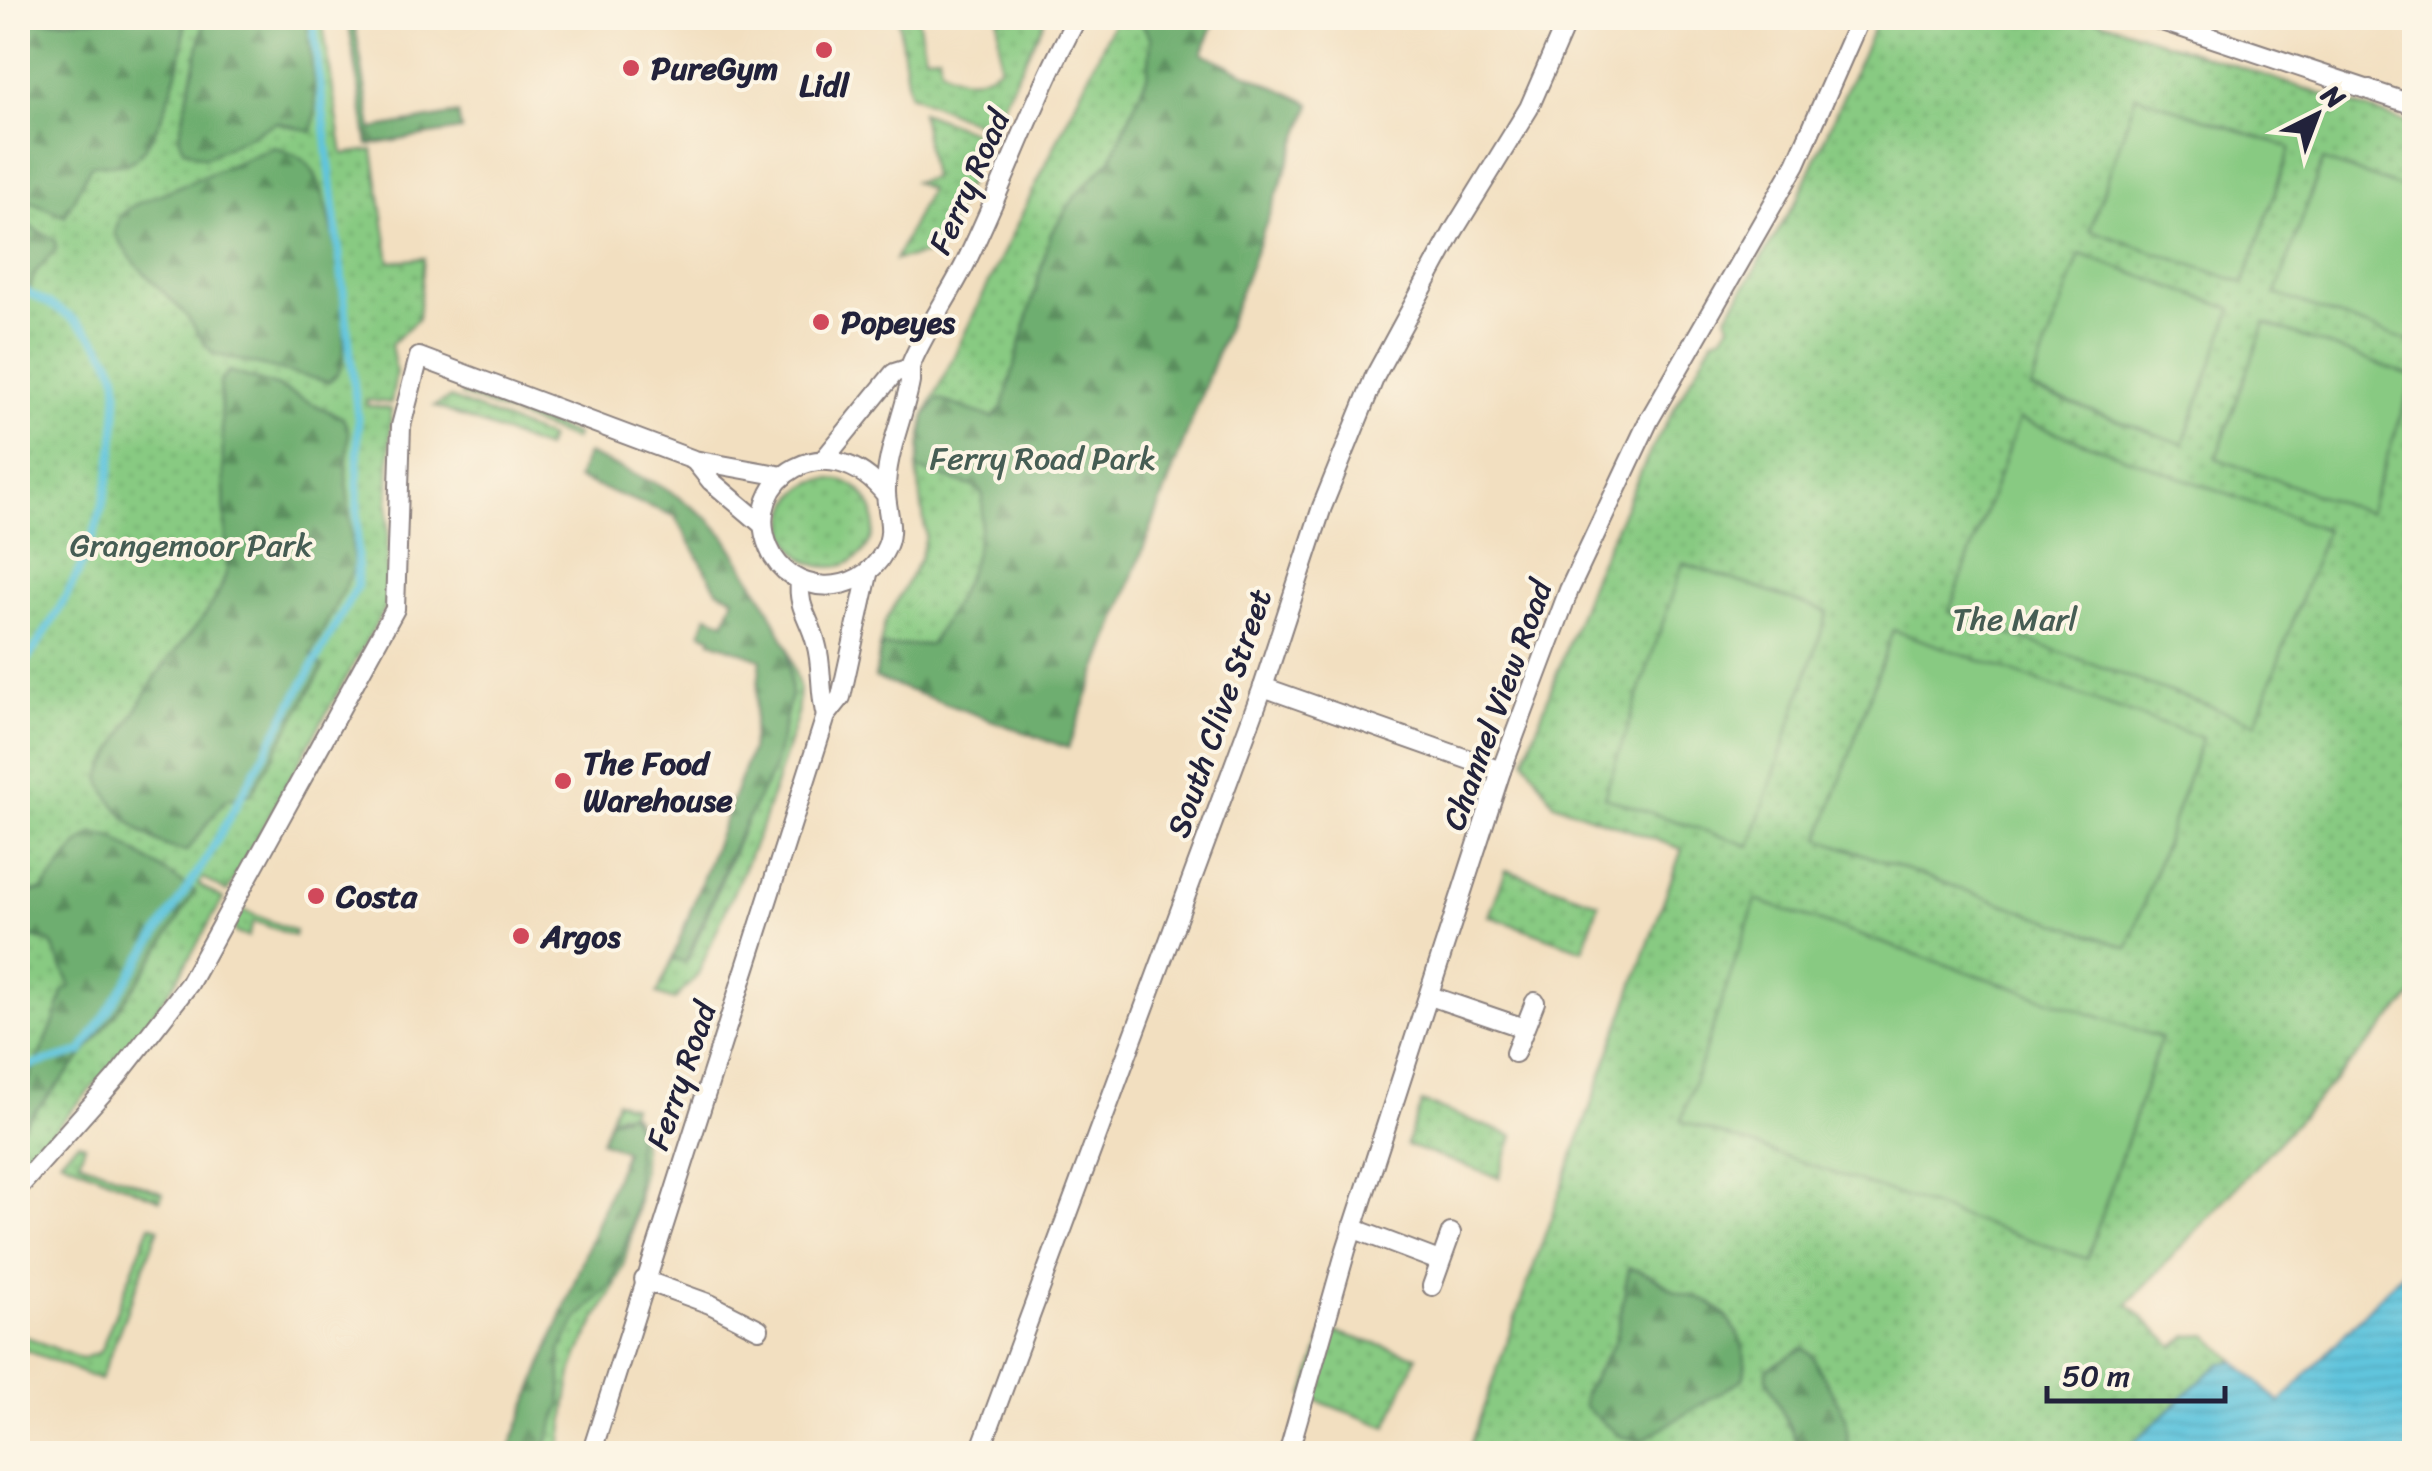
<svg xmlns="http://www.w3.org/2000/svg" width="2432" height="1471" viewBox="0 0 2432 1471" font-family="Sriracha,sans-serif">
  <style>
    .green { fill: url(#green-dots); stroke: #55765e; stroke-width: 2.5 }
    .forest { fill: url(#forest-firs); stroke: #486856; stroke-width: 2.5 }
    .pitch { fill: #88ca82; stroke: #55765e; stroke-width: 2.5 }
    .water { fill: url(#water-rules); stroke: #41748c; stroke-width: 2.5 }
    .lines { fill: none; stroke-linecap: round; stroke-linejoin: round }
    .stream { stroke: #60c5dd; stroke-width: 8 }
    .minor-casing { stroke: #8a807e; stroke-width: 22 }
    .minor { stroke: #fff; stroke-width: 18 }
    .poi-dot { fill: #d1495b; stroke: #fcf5e5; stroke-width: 4 }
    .labels { text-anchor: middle; stroke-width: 8; stroke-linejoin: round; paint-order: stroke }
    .poi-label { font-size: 32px; font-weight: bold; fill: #22223b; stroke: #fcf5e5; text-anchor: start }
    .street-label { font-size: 32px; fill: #22223b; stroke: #fcf5e5 }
    .park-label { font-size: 32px; fill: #465d54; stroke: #fcf5e5 }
  </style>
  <defs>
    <pattern id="green-dots" width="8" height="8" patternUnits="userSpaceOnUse" patternTransform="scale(2.5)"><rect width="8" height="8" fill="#88ca82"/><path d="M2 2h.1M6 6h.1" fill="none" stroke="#75ad71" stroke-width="1.8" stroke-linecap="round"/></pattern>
    <pattern id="forest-firs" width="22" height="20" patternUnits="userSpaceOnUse" patternTransform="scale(2.5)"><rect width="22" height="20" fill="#6eae70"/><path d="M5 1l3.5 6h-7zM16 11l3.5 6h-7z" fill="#5a8d5d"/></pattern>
    <pattern id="water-rules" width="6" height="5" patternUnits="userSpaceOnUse" patternTransform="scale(2.5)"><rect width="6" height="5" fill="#60c5dd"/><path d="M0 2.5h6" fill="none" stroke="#53a9bf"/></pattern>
  </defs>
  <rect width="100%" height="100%" fill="#fcf5e5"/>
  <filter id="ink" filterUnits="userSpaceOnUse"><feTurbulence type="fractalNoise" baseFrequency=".01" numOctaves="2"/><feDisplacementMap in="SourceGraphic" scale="20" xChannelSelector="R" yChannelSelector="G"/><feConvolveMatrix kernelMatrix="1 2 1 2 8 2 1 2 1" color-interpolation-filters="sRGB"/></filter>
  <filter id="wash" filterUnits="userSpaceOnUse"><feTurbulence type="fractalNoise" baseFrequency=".0048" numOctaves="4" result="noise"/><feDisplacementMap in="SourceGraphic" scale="40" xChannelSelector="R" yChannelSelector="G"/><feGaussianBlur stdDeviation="2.25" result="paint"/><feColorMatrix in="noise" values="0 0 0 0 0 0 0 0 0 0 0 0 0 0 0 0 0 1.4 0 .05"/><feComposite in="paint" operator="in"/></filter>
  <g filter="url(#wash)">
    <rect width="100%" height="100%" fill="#f2dfc0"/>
    <g class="green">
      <polygon points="18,18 322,18 343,154 373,150 390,262 424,258 418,319 391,344 396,374 391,403 366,400 367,405 391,409 386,606 227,892 203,878 199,885 223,899 176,981 134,1041 18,1170"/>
      <path d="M898 18H918L925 55 939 54 941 68C962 84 979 81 1000 67L998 18 1045 19 990 129 909 94Z"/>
      <polygon points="1116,18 1216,18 1202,53 1311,104 1068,748 875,678 884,624 920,559 926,536 917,469 925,416"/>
      <polygon points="1878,18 2093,18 2414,125 2414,995 2128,1304 2174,1347 2188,1336 2208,1335 2235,1361 2219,1364 2122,1453 1467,1454 1682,849 1554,803 1525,759 1594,574 1651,450 1714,338 1723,335 1730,324 1727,316 1798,198"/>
      <polygon points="921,112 988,137 938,252 895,260 929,190 914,182 932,178"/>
      <polygon points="462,390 576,435 574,440 461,395"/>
      <polygon points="450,398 549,438 545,449 434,406"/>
      <circle cx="830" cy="523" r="44"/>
      <polygon points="788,648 799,687 797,718 762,826 697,976 674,1000 657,994 672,960 686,962 690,956 748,816 791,696"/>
      <polygon points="1506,870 1599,903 1583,950 1489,916"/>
      <polygon points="242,910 295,931 294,936 254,921 248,937 236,933 233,924"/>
      <path d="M616 1101 632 1106 630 1112C657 1133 632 1243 620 1274 607 1307 584 1335 573 1370 566 1397 565 1426 560 1453L521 1454 565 1331 637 1194 636 1125 620 1113 609 1120Z"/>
      <polygon points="1422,1102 1513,1136 1499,1178 1406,1145"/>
      <polygon points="78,1142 85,1145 79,1161 163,1193 160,1200 60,1159"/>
      <polygon points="150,1225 159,1228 100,1380 18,1347 18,1333 81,1359 100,1352"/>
      <polygon points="1325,1329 1417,1356 1387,1427 1304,1396"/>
    </g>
    <g class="forest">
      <path d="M105 18H184C189 47 159 148 130 162 121 167 103 162 91 165L65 216 18 196V22Z"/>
      <polygon points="205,18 307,18 316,110 312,132 277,122 205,158 183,149 179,135"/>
      <polygon points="348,18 354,18 372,129 458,114 461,130 368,145"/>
      <path d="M1138 18H1216L1202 53 1311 104 1068 748 875 678 881 647 931 644C961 591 982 559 983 495L972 486 917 469 925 416 938 399 993 418 1003 406 1051 233 1076 195 1111 159 1148 74 1151 38Z"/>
      <path d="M274 147C288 152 305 157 313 171 334 205 351 326 342 364 340 373 335 376 328 382L214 354C200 342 196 327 185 314 160 287 132 267 115 233L120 216 134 205Z"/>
      <polygon points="18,220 55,240 56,249 34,274 29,294 18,288"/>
      <path d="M229 371 276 386 343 418 349 433 346 473 354 568 311 655 323 668 251 794 225 800 187 851C153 849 108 809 100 777 117 744 135 711 154 680 178 640 216 616 227 569L220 382Z"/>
      <polygon points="587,454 664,487 708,518 725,537 764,599 788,648 791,695 774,768 737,839 686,962 672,960 751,750 761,659 711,641 712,637 701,632 707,615 725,622 734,597 717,590 675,516 577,479"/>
      <path d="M93 833 114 838 195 891C145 980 87 1055 18 1130 17 1081 54 1040 63 991L71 986 51 943 35 937 18 939V894L43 890 77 846Z"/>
      <polygon points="629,1112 636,1125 637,1194 631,1228 612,1284 578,1318 560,1351 562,1404 543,1453 508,1453 625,1151 601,1141 609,1120"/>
      <path d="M1629 1268C1648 1272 1656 1279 1672 1289 1680 1295 1693 1295 1702 1299 1731 1311 1752 1349 1743 1379L1641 1441 1620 1436 1584 1407V1393L1616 1339Z"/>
      <polygon points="1803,1348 1811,1354 1846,1417 1849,1453 1801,1452 1767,1379 1767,1369"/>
    </g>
    <g class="pitch">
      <polygon points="2136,95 2290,148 2244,283 2090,230"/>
      <polygon points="2323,160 2414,192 2414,343 2276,294"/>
      <polygon points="2080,254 2232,309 2183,444 2031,389"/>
      <polygon points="2265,323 2414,377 2368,513 2216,458"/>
      <polygon points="2019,419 2326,530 2256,723 1949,612"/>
      <polygon points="1683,563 1828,612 1750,846 1604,797"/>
      <polygon points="1893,630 2202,738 2128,948 1820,839"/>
      <polygon points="1756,900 2161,1038 2087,1259 1681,1121"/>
    </g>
    <polygon class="water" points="2414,1260 2414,1453 2122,1453 2219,1364 2235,1361 2280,1403"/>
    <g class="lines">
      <g class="stream">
        <path d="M18 288C56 306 92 325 112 364 120 378 117 401 116 417 112 514 75 595 18 672"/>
        <polyline points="18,1069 81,1052 207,858 357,586 358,421 313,20 304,18"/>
      </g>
    </g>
  </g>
  <g filter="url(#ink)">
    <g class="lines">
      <g class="minor-casing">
        <g id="minor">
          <polyline points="2153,18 2414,105"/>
          <polyline points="825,458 894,373 910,368"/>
          <path d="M886 495C829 422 740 478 769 548 789 597 860 598 884 552 896 531 887 515 886 493 885 454 903 420 910 382 910 381 910 369 910 367 918 342 954 288 967 260 1006 180 1035 95 1077 18"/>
          <polyline points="763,525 711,481 694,460 783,476"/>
          <path d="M800 581C797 607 810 619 816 643 823 667 819 692 826 716"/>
          <polyline points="1263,687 1501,771"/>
          <polyline points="1430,996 1524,1028"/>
          <polyline points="1515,1053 1535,1002"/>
          <polyline points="18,1188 115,1079 189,984 395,609 401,426 419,357 694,460"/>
          <polyline points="1352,1228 1439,1261"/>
          <polyline points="644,1280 710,1304 759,1329"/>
          <polyline points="1432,1286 1451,1233"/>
          <polyline points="591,1454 826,716 841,697 868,574"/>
          <polyline points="979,1454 1263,687 1322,507 1375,376 1454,230 1529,108 1568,18"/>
          <polyline points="1288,1454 1346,1250 1501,771 1569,590 1649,420 1796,164 1860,18"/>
        </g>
      </g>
      <use href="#minor" class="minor"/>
    </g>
  </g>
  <g class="poi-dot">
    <circle cx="824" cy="50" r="10"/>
    <circle cx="631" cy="68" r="10"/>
    <circle cx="821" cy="322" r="10"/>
    <circle cx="563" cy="781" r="10"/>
    <circle cx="316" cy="896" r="10"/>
    <circle cx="521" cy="936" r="10"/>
  </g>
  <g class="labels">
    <g class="poi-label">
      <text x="651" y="79">PureGym</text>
      <text x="824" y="96" text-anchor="middle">Lidl</text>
      <text x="841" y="333">Popeyes</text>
      <text x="583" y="774">The Food<tspan x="583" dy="37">Warehouse</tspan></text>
      <text x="336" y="907">Costa</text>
      <text x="541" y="947">Argos</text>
    </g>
    <g class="street-label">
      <text transform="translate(969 182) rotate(-66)" y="11">Ferry Road</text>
      <text transform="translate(1497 705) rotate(-70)" y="11">Channel View Road</text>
      <text transform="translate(1219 713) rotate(-71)" y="11">South Clive Street</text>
      <text transform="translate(681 1076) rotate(-71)" y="11">Ferry Road</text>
    </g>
    <g class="park-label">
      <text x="1043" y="469">Ferry Road Park</text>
      <text x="191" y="556">Grangemoor Park</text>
      <text x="2015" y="630">The Marl</text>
    </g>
  </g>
  <rect width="2432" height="1471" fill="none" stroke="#fcf5e5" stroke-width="60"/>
  <g transform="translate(2317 115) rotate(42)" stroke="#fcf5e5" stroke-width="8" paint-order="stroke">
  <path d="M0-8L18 38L0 25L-18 38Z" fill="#22223b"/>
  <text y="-15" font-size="28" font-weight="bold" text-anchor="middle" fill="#22223b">N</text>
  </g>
  <path d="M2047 1386v15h178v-15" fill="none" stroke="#22223b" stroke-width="5"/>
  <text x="2062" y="1386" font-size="30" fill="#22223b" stroke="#fcf5e5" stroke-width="8" paint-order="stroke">50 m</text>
</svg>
